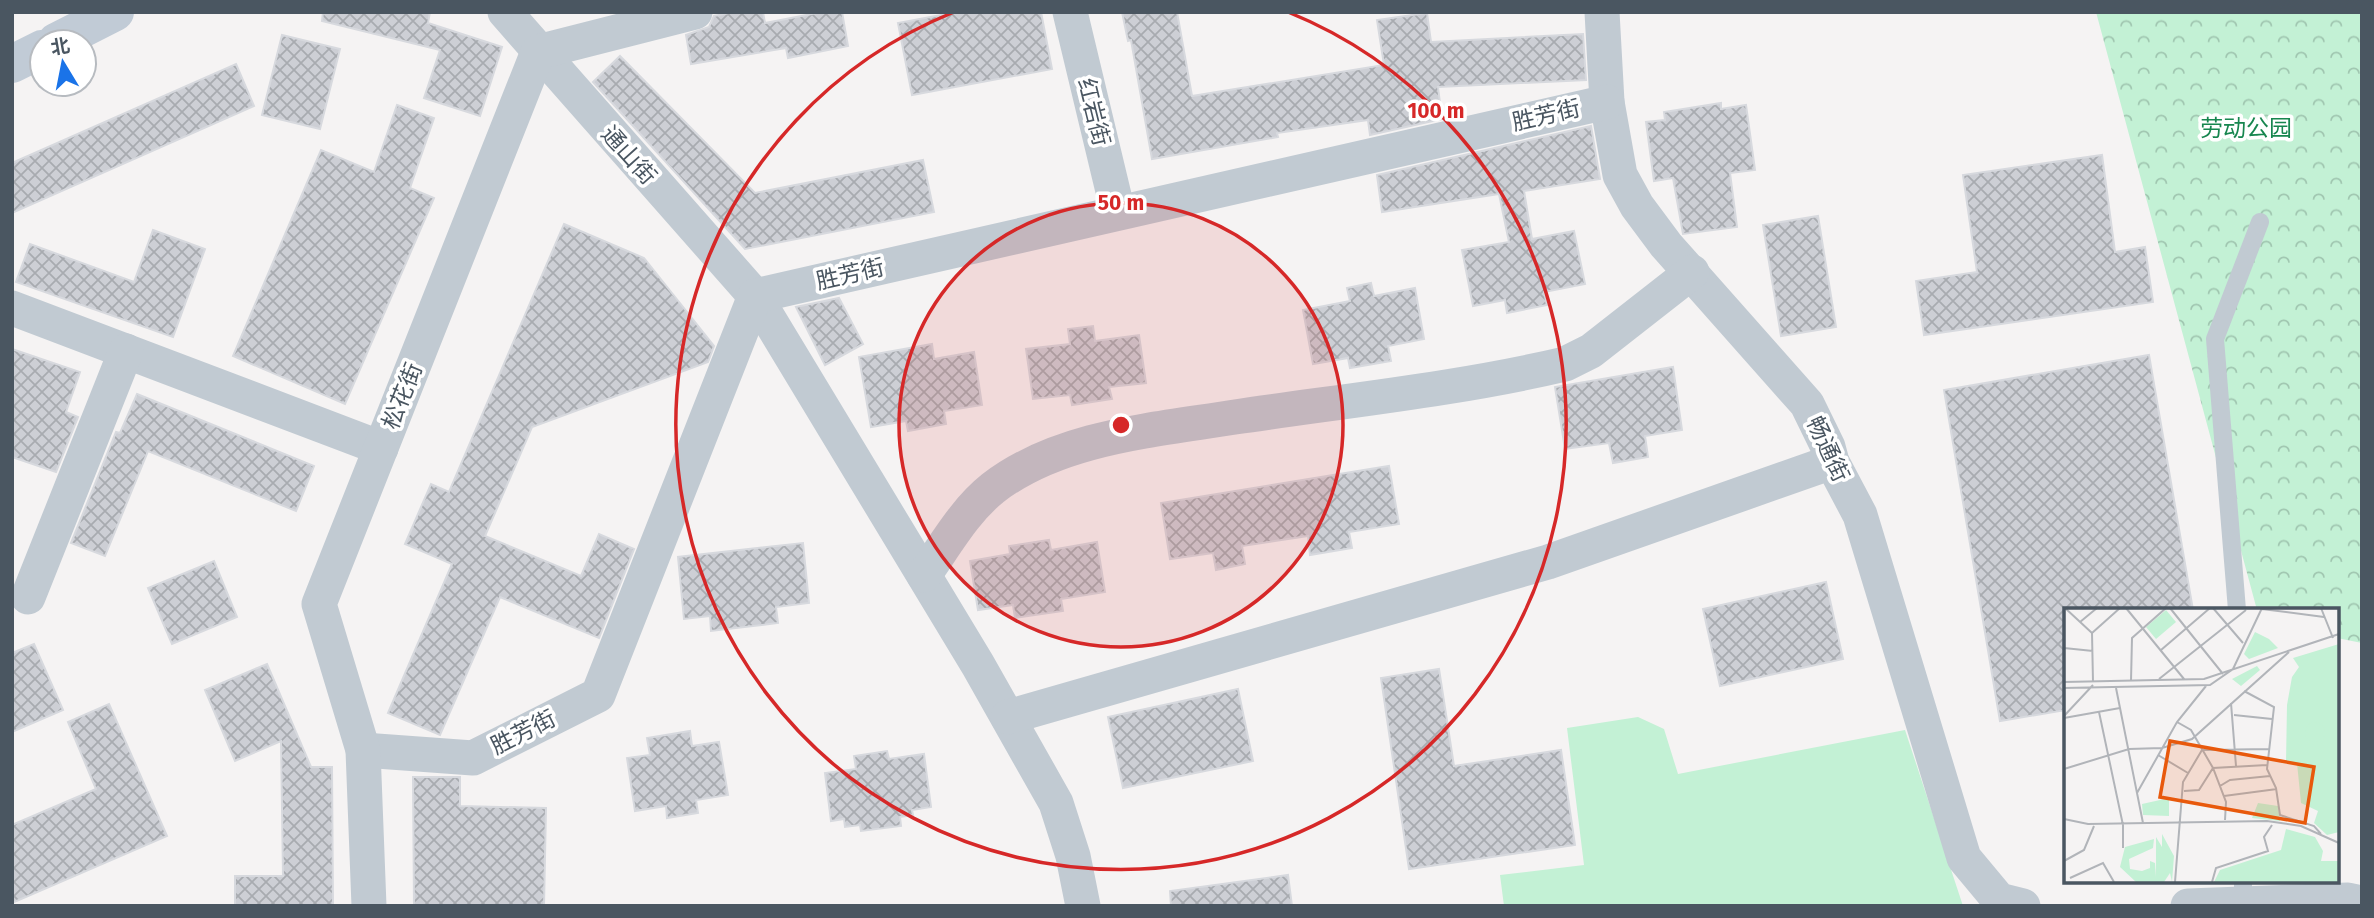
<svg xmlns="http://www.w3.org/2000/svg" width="2374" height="918" viewBox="0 0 2374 918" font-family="'Fira Sans','Noto Sans SC',sans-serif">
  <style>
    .park { fill: url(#park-crowns) }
    .pitch { fill: #c3f1d5 }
    .building { fill: url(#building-cross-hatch); stroke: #d7d9de; stroke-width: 2 }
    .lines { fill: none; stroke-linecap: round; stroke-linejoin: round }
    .lane { stroke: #c1cad2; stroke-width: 18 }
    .street { stroke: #c1cad2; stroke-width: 35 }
    .secondary { stroke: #c1cbd6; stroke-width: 38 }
    .ring { fill: none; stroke: #d62828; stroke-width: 3.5 }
    .labels { text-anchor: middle; stroke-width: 7; stroke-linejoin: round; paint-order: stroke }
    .street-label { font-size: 23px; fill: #4a5661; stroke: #fff }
    .park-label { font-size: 23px; fill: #17864f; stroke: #fff }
    .inset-road { fill: none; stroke: #b1b4b9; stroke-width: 2 }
    .view { fill: #e8590c; fill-opacity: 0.15; stroke: #e8590c; stroke-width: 3.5 }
    .inset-edge { fill: none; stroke: #4a5661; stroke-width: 3.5 }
    .centre { fill: #d62828; stroke: #fff; stroke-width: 3.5 }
    .ring-label { font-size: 21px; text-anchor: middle; font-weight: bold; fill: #d62828; stroke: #fff; stroke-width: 7; stroke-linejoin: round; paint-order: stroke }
  </style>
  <defs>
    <pattern id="park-crowns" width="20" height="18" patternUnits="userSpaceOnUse" patternTransform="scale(1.75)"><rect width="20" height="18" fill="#c3f1d5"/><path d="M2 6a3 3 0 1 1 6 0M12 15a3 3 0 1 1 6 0" fill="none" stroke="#a0c6b0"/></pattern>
    <pattern id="building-cross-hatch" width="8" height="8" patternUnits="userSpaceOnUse" patternTransform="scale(1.75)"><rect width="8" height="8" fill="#cdcfd5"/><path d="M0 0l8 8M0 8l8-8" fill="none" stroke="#a8abb0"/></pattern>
  </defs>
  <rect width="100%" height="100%" fill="#f5f3f3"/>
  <polygon class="park" points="2096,12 2362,12 2362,643 2337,638 2337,610 2257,610"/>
  <polygon class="pitch" points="1638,717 1664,729 1678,774 1905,730 1963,906 1504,906 1500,875 1584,865 1567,728"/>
  <g class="building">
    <polygon points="323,12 430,12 428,23 502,47 480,116 424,98 440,50 322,21"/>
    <polygon points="734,12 763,12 765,23 822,12 842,12 848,46 788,58 786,48 691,64 686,35 709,27 714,16"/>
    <polygon points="957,12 1041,12 1052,69 912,95 898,23"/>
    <polygon points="1122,12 1177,12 1192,96 1384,65 1377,20 1427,13 1431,42 1583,34 1586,80 1438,87 1442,119 1370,135 1368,120 1277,133 1278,137 1152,159 1131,40 1128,41"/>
    <polygon points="282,35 340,49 320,129 262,115"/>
    <polygon points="620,56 755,193 923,160 934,212 745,249 593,82"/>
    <polygon points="236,64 254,106 12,213 12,163"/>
    <polygon points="1721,103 1721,109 1746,105 1755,170 1730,173 1737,227 1683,234 1673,178 1654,181 1646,122 1665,120 1664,112"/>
    <polygon points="397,105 434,118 410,188 434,198 345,404 233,356 321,150 374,172"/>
    <polygon points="1591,126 1600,179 1524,191 1532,239 1574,231 1585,284 1544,292 1547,305 1507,313 1505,300 1473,306 1462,250 1509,242 1499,194 1382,212 1377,175"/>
    <polygon points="2102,155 2115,252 2145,247 2153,302 1924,335 1916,281 1977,272 1963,175"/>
    <polygon points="1818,216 1836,327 1781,336 1763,225"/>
    <polygon points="564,224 644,258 714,346 708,362 532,427 485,536 581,576 599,534 634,549 599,638 500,597 440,735 388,713 452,564 405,544 431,484 449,492"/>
    <polygon points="153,230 205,249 173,337 16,282 30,244 134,282"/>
    <polygon points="1371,283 1374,296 1415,288 1424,339 1388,346 1391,361 1350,368 1348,358 1313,364 1303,310 1350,301 1347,288"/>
    <polygon points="839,298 863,344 825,365 796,307"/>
    <polygon points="1093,326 1095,341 1139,335 1146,383 1109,387 1112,399 1072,405 1070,395 1033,399 1026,349 1070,344 1068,329"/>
    <polygon points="932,344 934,359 974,352 982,405 944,411 946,424 908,431 906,421 871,427 859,357"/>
    <polygon points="12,349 80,372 66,412 78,417 56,472 12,457"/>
    <polygon points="2149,355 2193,610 2066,610 2066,710 2000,721 1944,390"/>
    <polygon points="1673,367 1682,430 1645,436 1648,457 1613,463 1609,443 1565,449 1555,387"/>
    <polygon points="137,394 314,466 296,511 148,451 105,556 71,543 116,432 120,433"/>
    <polygon points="1389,466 1399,524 1349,532 1352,548 1310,555 1308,536 1242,546 1245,564 1216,570 1213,553 1170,559 1161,503"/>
    <polygon points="1049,540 1051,550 1097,542 1105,592 1061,599 1063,611 1015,618 1013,605 978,610 970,561 1010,554 1009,546"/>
    <polygon points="803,543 809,603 776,607 778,623 711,631 710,616 684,619 678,557"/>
    <polygon points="214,561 237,617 172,644 148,588"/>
    <polygon points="1826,582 1843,659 1720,686 1703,609"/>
    <polygon points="34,644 63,710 12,732 12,653"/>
    <polygon points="267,664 311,767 332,767 333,906 235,906 235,876 283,876 281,741 235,761 205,690"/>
    <polygon points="1439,669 1454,766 1561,750 1575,845 1409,869 1381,678"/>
    <polygon points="1238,689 1253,761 1123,788 1108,717"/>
    <polygon points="109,704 167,836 12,903 12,825 96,789 68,722"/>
    <polygon points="690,731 692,746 719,742 728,795 696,800 698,813 667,818 666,806 635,811 627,758 650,755 647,738"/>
    <polygon points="887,751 889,759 924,754 931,807 912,810 913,815 900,817 901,826 861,831 860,825 845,827 844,819 831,821 825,773 856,769 854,756"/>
    <polygon points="413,777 460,777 460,806 546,808 544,906 414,906"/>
    <polygon points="1288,875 1292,906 1171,906 1170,891"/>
  </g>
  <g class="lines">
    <g class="lane">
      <polyline points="2237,610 2215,339 2260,222"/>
      <polyline points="2243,881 2243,904"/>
    </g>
    <g class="street">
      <polyline points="505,12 755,296 978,665 1056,803 1073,856 1083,906"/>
      <polyline points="1070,12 1118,212"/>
      <polyline points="1602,12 1607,102 1620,175 1637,206 1666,245 1807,404 1828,447 1832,462 1860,515 1964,858 1999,900 2023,906"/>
      <polyline points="12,308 381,448"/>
      <path d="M924 575C945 546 964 511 993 488 1059 437 1154 430 1235 417 1343 401 1459 389 1565 364L1591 351 1692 272"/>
      <polyline points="28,597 126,351"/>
      <polyline points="1008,717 1548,562 1832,462"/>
      <polyline points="363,750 473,758 598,695 755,296 1607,102"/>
      <polyline points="369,906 363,750 319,604 538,52 695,12"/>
      <polyline points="2188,906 2348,900 2362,903"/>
    </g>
    <g class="secondary">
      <polyline points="56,42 115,12"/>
      <polyline points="12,64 42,49"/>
    </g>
  </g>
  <circle cx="1121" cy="425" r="222" fill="#d62828" fill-opacity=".12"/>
  <g class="ring">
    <circle cx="1121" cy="425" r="222"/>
    <path d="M1288 12A445 445 0 1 1 954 12"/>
  </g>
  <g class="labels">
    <g class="street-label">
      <text transform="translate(1094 112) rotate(76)" y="8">红岩街</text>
      <text transform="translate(1546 115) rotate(-13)" y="8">胜芳街</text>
      <text transform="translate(629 155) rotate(48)" y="8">通山街</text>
      <text transform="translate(850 274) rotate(-13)" y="8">胜芳街</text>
      <text transform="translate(402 396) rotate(-68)" y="8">松花街</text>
      <text transform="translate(1828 449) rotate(65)" y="8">畅通街</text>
      <text transform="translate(523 732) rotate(-27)" y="8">胜芳街</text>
    </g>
    <g class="park-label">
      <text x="2246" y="136">劳动公园</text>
    </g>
  </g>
  <g transform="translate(2064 608)">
    <rect width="275" height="275" fill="#f5f3f3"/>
    <path d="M222 221 251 229 259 243 257 253H275V274H150L156 262 217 242ZM98 226 110 248 108 274 106 265 100 274H72L56 259 61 239 90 231 89 240 65 251 66 261 78 263 86 260V253L91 255 92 269V229L98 239Z" fill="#c3f1d5"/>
    <path d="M191 24 205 31 214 40 185 51 180 46ZM275 36V224L263 227 250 215 254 203 237 195 233 155 222 154 223 97 228 69 235 59 229 50ZM193 58 196 62 177 78 168 71Z" fill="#c3f1d5"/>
    <path d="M102 2 112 14 92 31 82 19ZM241 124a10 10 0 1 1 20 0a10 10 0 1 1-20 0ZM105 190V208L79 207 78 196ZM194 195 214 198 216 213 188 210Z" fill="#c3f1d5"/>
    <path class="inset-road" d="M1 0 28 25M62 0 120 71M106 0 159 66M149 0 179 35M257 0 269 30M198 1 260 9M16 14 33 0M28 25 29 74M28 25 56 0M0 40 29 43M97 42 146 0M95 71 182 2M67 73 68 30 102 0M0 74 140 71 275 26M0 75V5M0 80 146 77 169 61 198 0M52 80 79 215M180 83 210 99 203 161 212 180 216 207 250 218 257 226M167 95 172 158M35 104 59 217V240M170 107 208 111M0 108 29 77M0 110 56 100M113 114 127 122 149 160 162 194 161 212M94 147 124 165M0 161 65 141 98 140 128 131 225 44M156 178 166 172 206 168M120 183 135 182 149 160 203 157M73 185 113 114 142 78M160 188 213 181M0 211 24 216 203 213 237 218 275 235M0 253 20 242 30 218M6 270 39 255 50 274M111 274 119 174 138 142 205 141M148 274 152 260 204 243 200 229 208 217"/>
    <path class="view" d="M106 133 250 159 241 215 96 189Z"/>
    <rect width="275" height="275" class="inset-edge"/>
  </g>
  <circle cx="1121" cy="425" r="10" class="centre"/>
  <g class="ring-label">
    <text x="1436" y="118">100 m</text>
    <text x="1121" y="210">50 m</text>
  </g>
  <rect width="2374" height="918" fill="none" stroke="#4a5661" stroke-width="28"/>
  <g transform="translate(63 63) rotate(350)"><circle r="33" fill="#ffffff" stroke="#b7bbc0" stroke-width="2"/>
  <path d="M0-5L12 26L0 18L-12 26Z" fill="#1a73e8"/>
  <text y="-10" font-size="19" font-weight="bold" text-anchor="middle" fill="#4a5661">北</text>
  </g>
</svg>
